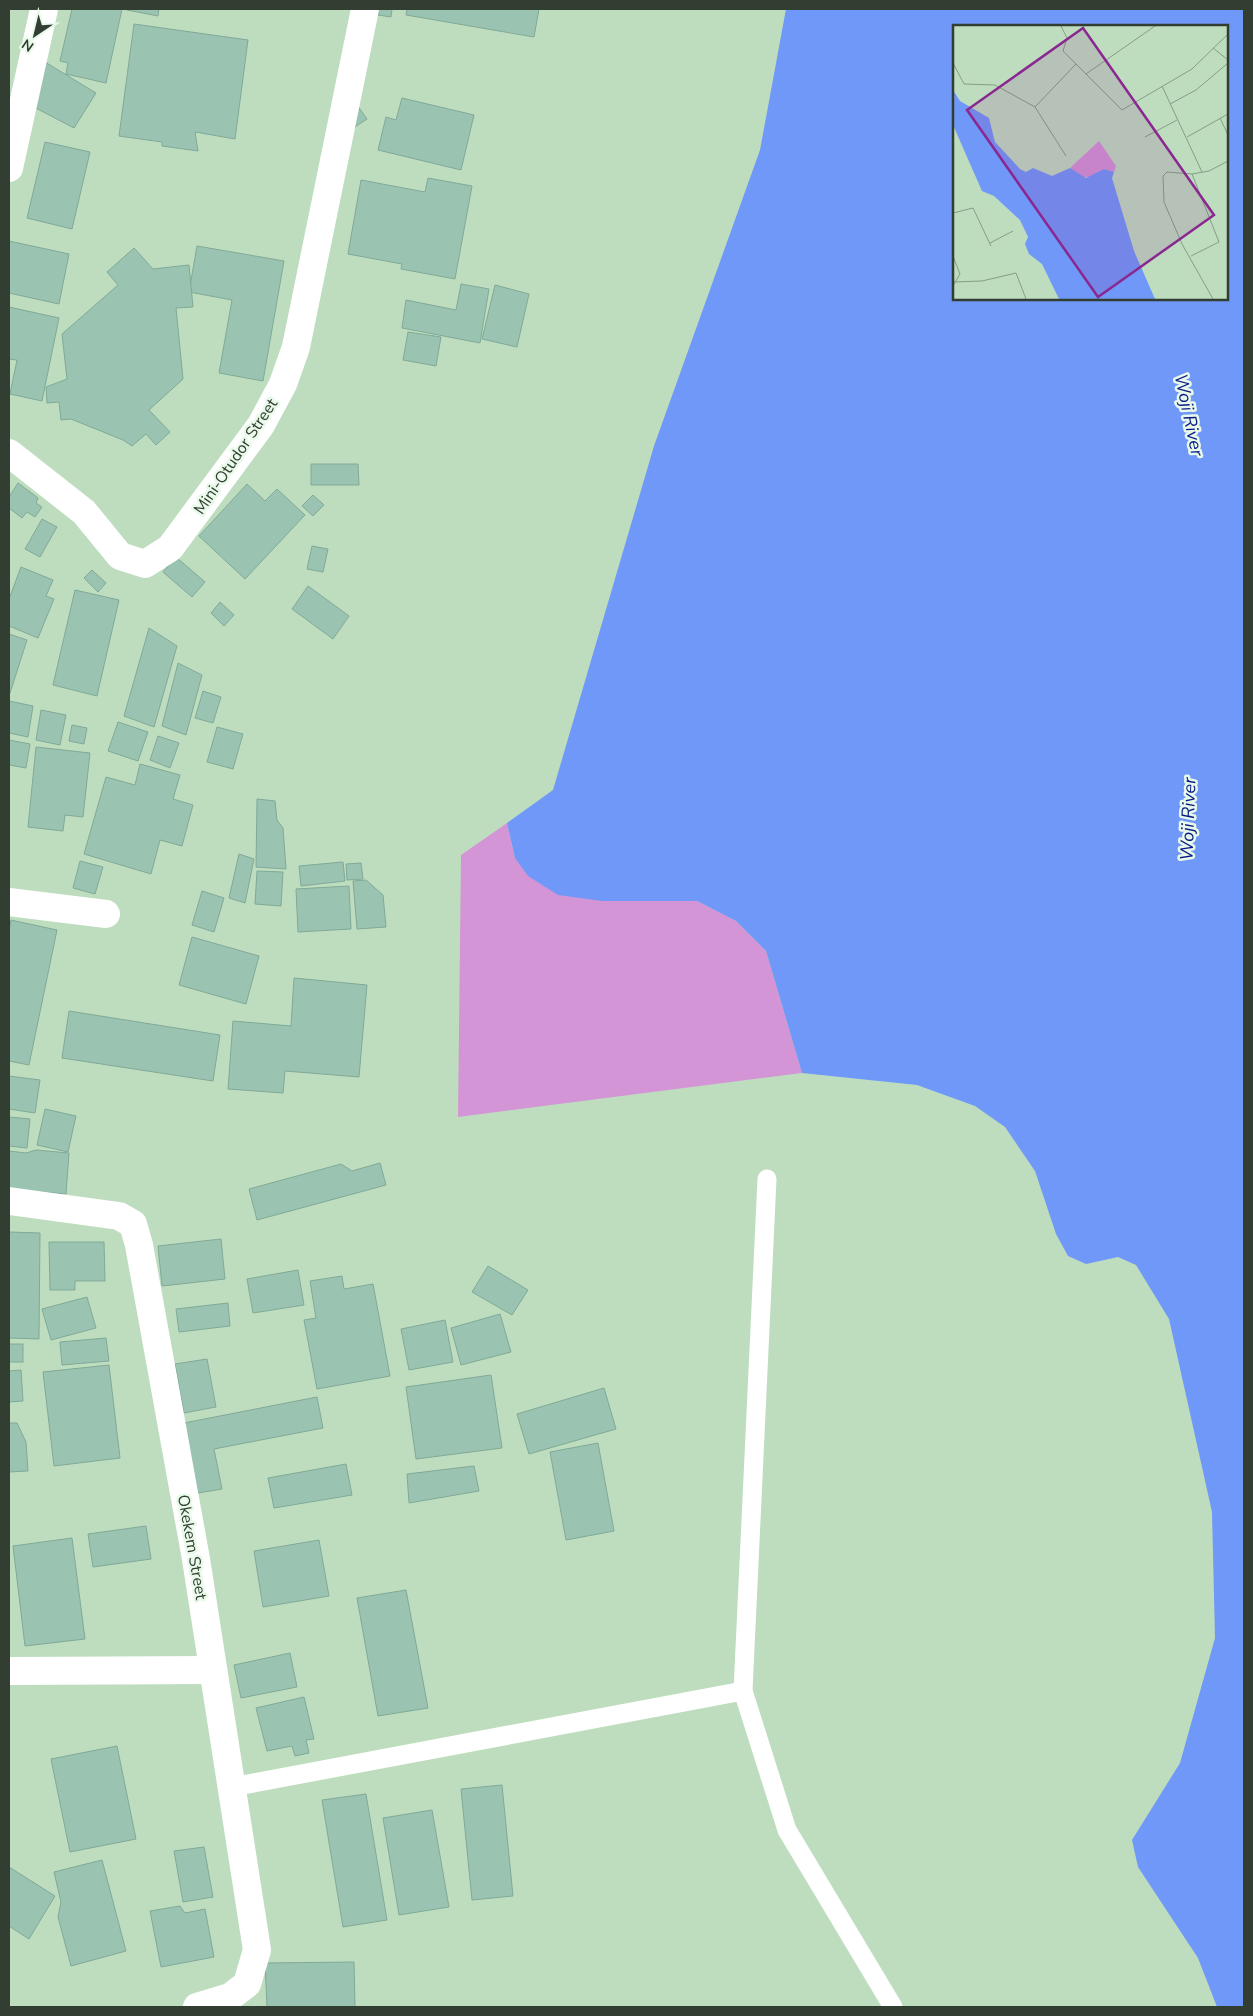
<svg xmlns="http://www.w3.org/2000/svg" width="1253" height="2016" viewBox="0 0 1253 2016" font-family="'Nunito Sans',sans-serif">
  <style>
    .green { fill: #d395d5 }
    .water { fill: #7098f8; fill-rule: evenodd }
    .building { fill: #9ac4b1; stroke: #80a997 }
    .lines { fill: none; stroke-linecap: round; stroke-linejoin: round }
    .service { stroke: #fff; stroke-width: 19 }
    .minor { stroke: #fff; stroke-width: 28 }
    .labels { text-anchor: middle; stroke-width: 5; stroke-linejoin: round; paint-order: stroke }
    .street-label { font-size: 16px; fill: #323e32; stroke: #e9f9ea }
    .water-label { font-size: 18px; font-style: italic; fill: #071887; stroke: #e9f9ea }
    .inset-road { fill: none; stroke: #869d87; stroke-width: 1 }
    .view { fill: #8a2790; fill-opacity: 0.15; stroke: #8a2790; stroke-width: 2.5 }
    .inset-edge { fill: none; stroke: #323e32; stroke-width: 2.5 }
  </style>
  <rect width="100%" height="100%" fill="#beddbf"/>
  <polygon class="green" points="507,823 515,858 602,901 697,901 736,921 766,951 802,1073 458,1117 461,855"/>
  <path class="water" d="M786 9H1244V2007H1217L1198 1958 1138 1867 1132 1840 1180 1763 1215 1638 1212 1512 1169 1319 1136 1265 1118 1257 1086 1264 1068 1256 1056 1234 1035 1171 1005 1127 975 1106 917 1085 802 1073 766 951 736 921 697 901H602L558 895 528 876 515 858 507 823 553 790 654 446 760 150ZM954 26H1227V299H954Z"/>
  <g class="building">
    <polygon points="72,9 122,9 106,83 66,74 68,63 60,61"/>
    <polygon points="128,9 159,9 158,16 127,10"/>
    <polygon points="379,9 392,9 391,17 378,15"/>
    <polygon points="407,9 539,9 534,37 406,15"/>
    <polygon points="134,24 248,40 235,139 195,132 198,151 162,146 162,142 119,136"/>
    <polygon points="45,62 96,93 74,128 28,104"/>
    <polygon points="402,98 474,115 461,170 378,150 386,117 396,120"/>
    <polygon points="357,105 367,119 352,129"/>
    <polygon points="45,142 90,152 72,229 27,218"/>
    <polygon points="428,178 472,186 455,279 401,269 402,264 348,254 361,180 425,192"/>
    <polygon points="9,241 69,254 59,304 9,293"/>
    <polygon points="197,246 284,261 263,381 219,373 232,300 189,292"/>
    <polygon points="134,248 153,269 189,265 193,307 176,308 183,379 149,410 170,432 156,445 146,434 132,446 123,440 71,419 61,420 59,402 47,403 46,387 67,379 62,334 118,285 107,272"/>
    <polygon points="461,284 489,289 480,343 402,328 406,300 456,310"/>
    <polygon points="495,285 529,294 517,347 482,339"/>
    <polygon points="9,307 59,318 42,401 10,394 17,360 9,359"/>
    <polygon points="408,332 441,337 436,366 403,360"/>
    <polygon points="311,464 358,464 359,485 311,485"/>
    <polygon points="18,483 38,498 36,503 42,507 35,517 27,512 22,518 9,508 9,497"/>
    <polygon points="247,484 265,501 277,489 305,515 245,579 199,536"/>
    <polygon points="313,495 324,505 313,516 302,506"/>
    <polygon points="42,519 57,527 40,557 25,549"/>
    <polygon points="312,546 328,549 323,572 307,569"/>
    <polygon points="176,557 205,582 192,597 163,572"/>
    <polygon points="21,567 53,580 46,596 54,599 38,638 9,626 9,599"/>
    <polygon points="92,570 106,583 98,592 84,578"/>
    <polygon points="308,586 349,616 333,639 292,609"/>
    <polygon points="75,590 119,600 97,696 53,685"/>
    <polygon points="220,602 234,615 224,626 211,613"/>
    <polygon points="149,628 177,646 154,727 124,716"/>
    <polygon points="9,634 27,640 10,693 9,692"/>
    <polygon points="178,663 202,675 186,735 162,726"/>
    <polygon points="203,691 221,697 213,723 195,718"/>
    <polygon points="9,701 33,706 28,737 9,733"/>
    <polygon points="41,710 66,715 60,745 36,740"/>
    <polygon points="118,722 148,732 138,761 108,751"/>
    <polygon points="72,725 87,728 84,744 69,741"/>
    <polygon points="217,727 243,734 233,769 207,762"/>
    <polygon points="158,736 179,743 170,768 150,760"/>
    <polygon points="9,740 30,744 26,768 9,765"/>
    <polygon points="36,747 90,753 83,817 65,815 63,831 28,827"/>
    <polygon points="140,764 180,775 173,799 193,805 182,846 160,840 151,874 84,854 106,777 135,785"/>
    <polygon points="257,799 275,801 277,820 283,828 286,869 256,867"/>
    <polygon points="239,854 254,859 245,903 229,898"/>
    <polygon points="80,861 103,867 95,894 73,888"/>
    <polygon points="343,862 345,881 301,886 299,866"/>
    <polygon points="361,863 363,879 347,880 346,864"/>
    <polygon points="257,871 283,872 281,906 255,904"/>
    <polygon points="366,880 383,895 386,927 357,929 353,881"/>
    <polygon points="349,886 351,929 298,932 296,889"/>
    <polygon points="202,891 224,898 214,932 192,925"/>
    <polygon points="11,920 57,930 29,1065 9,1061 9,931"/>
    <polygon points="192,937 259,956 246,1004 179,985"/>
    <polygon points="294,978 367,985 359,1077 285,1071 283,1093 228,1089 233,1021 291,1026"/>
    <polygon points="69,1011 220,1035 213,1081 62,1058"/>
    <polygon points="9,1076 40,1080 35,1113 9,1109"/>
    <polygon points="45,1109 76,1116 68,1152 37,1145"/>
    <polygon points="9,1117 30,1119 27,1148 9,1146"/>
    <polygon points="36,1150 69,1153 66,1194 9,1189 9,1151 26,1153"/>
    <polygon points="380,1163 386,1185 257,1220 249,1189 341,1164 352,1171"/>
    <polygon points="9,1232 40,1233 39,1339 9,1338"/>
    <polygon points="221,1239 225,1279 162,1286 158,1246"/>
    <polygon points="49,1242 104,1242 105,1281 75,1281 75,1290 50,1290"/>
    <polygon points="488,1266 528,1290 512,1315 472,1292"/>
    <polygon points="298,1270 304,1305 253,1313 247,1279"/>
    <polygon points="342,1276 344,1289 373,1284 390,1376 317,1389 304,1320 316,1318 310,1281"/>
    <polygon points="87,1297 96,1328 51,1340 42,1309"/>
    <polygon points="228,1303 230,1326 179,1332 176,1309"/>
    <polygon points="500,1314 511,1352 461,1365 451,1328"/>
    <polygon points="445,1320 453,1362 409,1370 401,1329"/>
    <polygon points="106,1338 109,1361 62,1365 60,1342"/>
    <rect x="9" y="1344" width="14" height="18"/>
    <polygon points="207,1359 216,1407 184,1413 175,1364"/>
    <polygon points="109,1365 120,1458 54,1466 43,1372"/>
    <polygon points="21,1370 23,1401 9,1402 9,1371"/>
    <polygon points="491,1375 502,1448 416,1459 406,1387"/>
    <polygon points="604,1388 616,1429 529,1454 517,1414"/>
    <polygon points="317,1397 323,1428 214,1449 222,1489 198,1493 184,1423"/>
    <polygon points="9,1423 17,1423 26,1442 28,1471 9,1472"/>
    <polygon points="598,1443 614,1531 566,1540 550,1452"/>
    <polygon points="346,1464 352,1495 274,1508 268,1478"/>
    <polygon points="474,1466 479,1491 409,1503 407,1474"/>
    <polygon points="146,1526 151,1559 93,1567 88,1534"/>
    <polygon points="72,1538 85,1639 25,1646 13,1546"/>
    <polygon points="319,1540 329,1596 263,1607 254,1551"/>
    <polygon points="406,1590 428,1708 378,1716 357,1598"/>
    <polygon points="290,1653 297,1687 241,1698 234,1665"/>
    <polygon points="304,1697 314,1739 306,1740 309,1753 295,1756 292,1746 267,1751 256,1708"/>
    <polygon points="117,1746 136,1839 70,1852 51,1759"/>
    <polygon points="502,1785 513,1896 472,1900 461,1789"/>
    <polygon points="366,1794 387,1920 343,1927 322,1800"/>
    <polygon points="432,1810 449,1907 399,1915 383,1818"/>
    <polygon points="204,1847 213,1897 183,1902 174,1851"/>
    <polygon points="102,1860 126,1951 71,1966 58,1917 61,1902 54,1872"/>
    <polygon points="9,1867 55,1896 29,1939 9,1926"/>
    <polygon points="180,1906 185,1913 205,1909 214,1957 161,1967 150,1911"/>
    <polygon points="354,1962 355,2007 267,2007 265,1963"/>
  </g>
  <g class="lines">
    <g class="service">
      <polyline points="767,1179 743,1691 787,1830 893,2007"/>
      <polyline points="232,1787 743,1691"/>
    </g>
    <g class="minor">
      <polyline points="9,168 44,9"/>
      <polyline points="9,453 84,512 120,556 145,564 170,548 261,425 283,384 296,347 365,9"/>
      <polyline points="9,902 106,914"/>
      <polyline points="9,1201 119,1216 133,1224 139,1245 196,1559 257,1950 247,1984 230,1997 197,2007"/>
      <polyline points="9,1671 213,1670"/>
    </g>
  </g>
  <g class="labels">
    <g class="street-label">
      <text transform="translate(235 456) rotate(-56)" y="6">Mini-Otudor Street</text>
      <text transform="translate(193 1547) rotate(80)" y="6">Okekem Street</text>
    </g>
    <g class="water-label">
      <text transform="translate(1189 415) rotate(78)" y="6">Woji River</text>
      <text transform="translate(1188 819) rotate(-88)" y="6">Woji River</text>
    </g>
  </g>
  <g transform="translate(953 25)">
    <rect width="275" height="275" fill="#beddbf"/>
    <path d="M146 116 163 141 161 147 151 144 138 152H128L117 143Z" fill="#d395d5"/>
    <path d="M0 65 7 76 36 93 42 117 67 144 73 147 80 143 99 151 117 143 133 153 151 144 161 147 159 153 181 226 202 274H106L89 239 76 229 72 219 75 212 67 195 41 171 29 166 0 100Z" fill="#7098f8"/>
    <path class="inset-road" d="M108 1 114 13 110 26 169 85 239 44 275 9M260 23 275 35M0 38 11 59 42 60 82 82 113 131M133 49 202 1M209 61 249 147M217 79 243 65 275 38M82 82 123 39M267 93 275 110M192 112 224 95M234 112 275 89M0 188 20 183 38 221M37 218 60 206M0 231 7 249 0 261M238 231 266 217 239 149M0 257 29 256 63 248 73 274M260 274 229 219 211 177 210 151 214 147 239 149 256 146 275 136"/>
    <path class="view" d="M130 3 261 190 145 272 14 85Z"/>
    <rect width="275" height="275" class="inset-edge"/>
  </g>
  <rect width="1253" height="2016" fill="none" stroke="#323e32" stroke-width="20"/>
  <g transform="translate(35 35) rotate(215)" stroke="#e9f9ea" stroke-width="4" paint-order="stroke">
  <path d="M0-4L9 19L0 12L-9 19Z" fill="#323e32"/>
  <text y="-8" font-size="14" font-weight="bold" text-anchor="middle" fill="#323e32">N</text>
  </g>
</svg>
